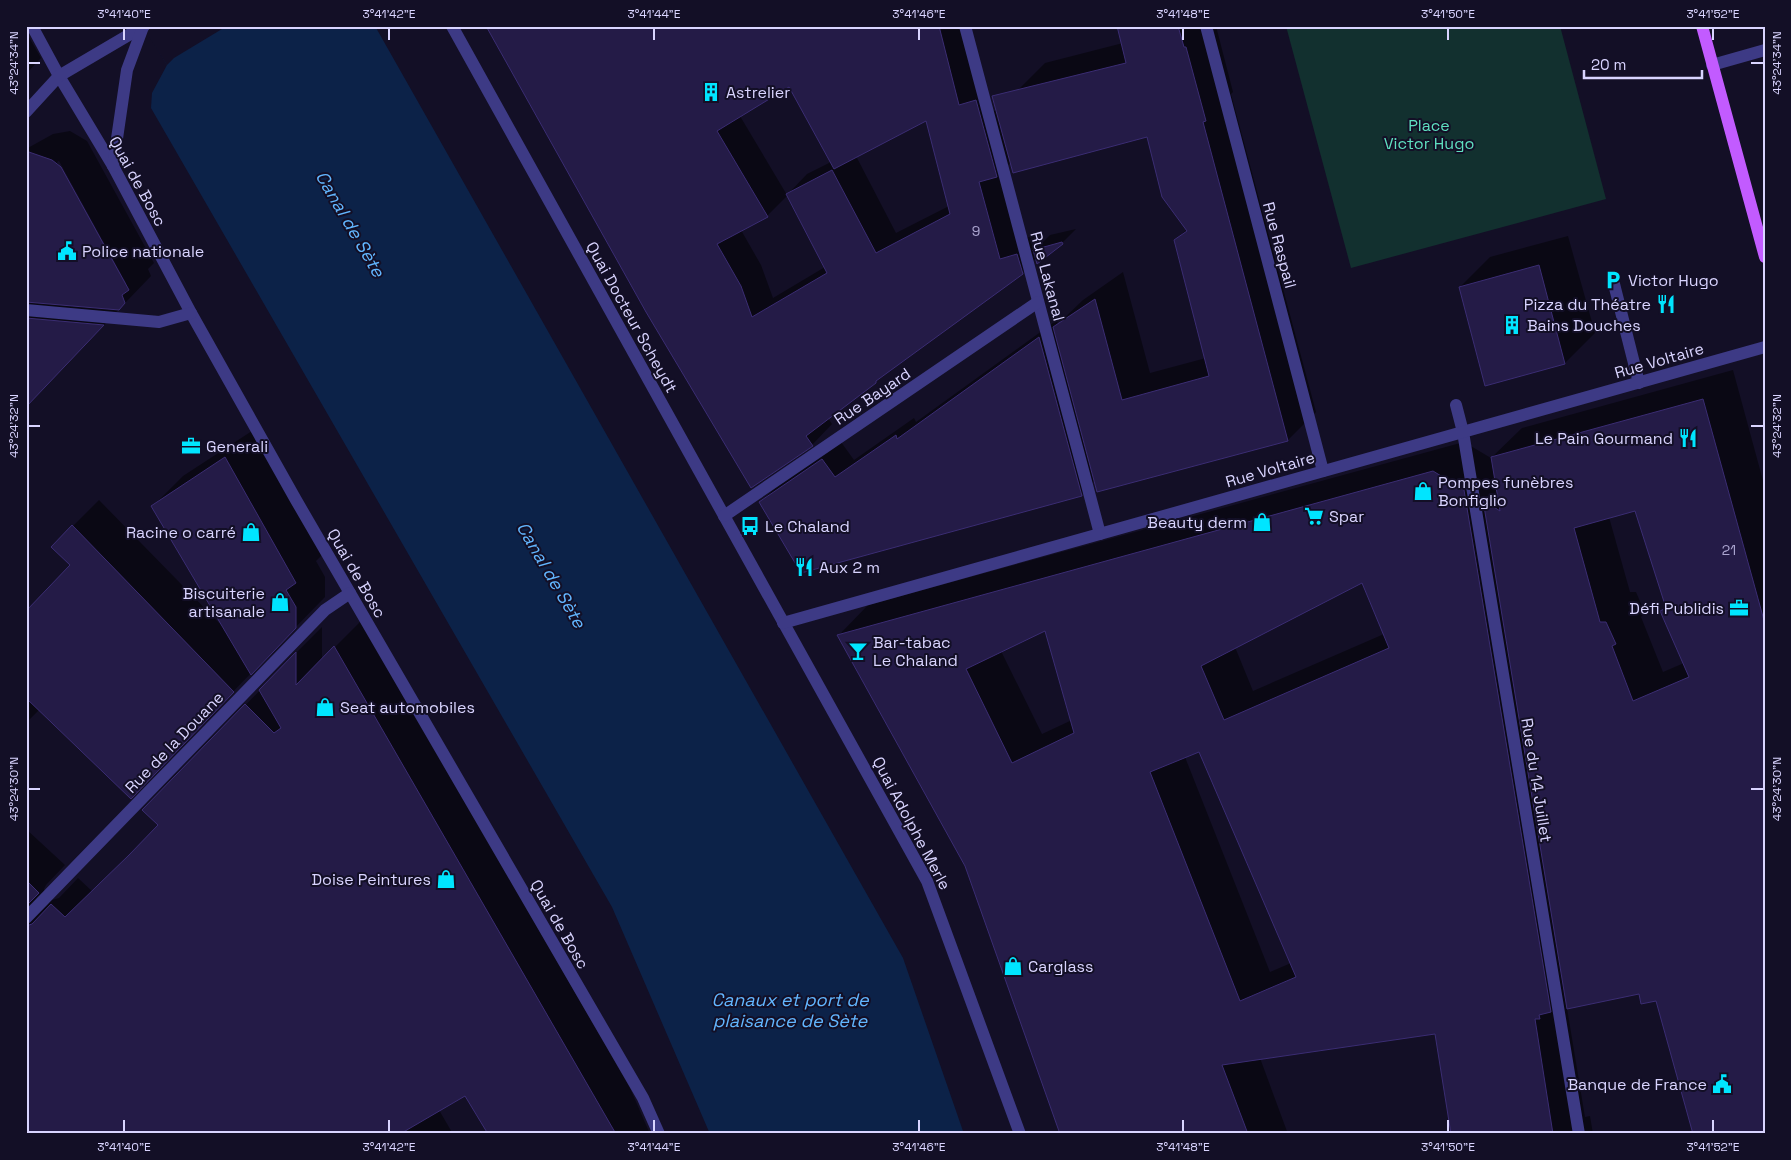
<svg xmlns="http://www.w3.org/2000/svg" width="1791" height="1160" viewBox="0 0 1791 1160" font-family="'Space Grotesk',sans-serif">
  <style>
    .green { fill: #12302f }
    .water { fill: #0c2248 }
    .pier { fill: #130f26 }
    .shadow { fill: #0007; fill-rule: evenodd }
    .building { fill: #241b47; stroke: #3b2d73; fill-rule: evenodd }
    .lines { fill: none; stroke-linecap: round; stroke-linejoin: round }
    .minor { stroke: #3d3a85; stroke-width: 12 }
    .major { stroke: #c25bff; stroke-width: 12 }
    .ticks { fill: none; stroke: #d9d4ff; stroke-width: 2 }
    .labels { text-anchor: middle; stroke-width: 4; stroke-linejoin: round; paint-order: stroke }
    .number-label { font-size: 14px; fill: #aca6d1 }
    .poi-label { font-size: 16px; fill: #d9d4ff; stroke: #130f26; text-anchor: start }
    .park-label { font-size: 16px; fill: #5fe0c0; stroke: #130f26 }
    .street-label { font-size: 16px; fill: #d9d4ff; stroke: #130f26 }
    .water-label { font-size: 18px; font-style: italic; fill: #62b6ff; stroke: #130f26 }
    .neatline { fill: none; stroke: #d9d4ff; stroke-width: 2 }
    .ticks-label { font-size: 12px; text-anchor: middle; fill: #d9d4ff }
  </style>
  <rect width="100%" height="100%" fill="#130f26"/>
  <polygon class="green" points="1286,26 1560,26 1606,199 1351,268"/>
  <polygon class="water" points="143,26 375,26 903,958 964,1134 710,1134 612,907 151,108 152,93 167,65"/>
  <polygon class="pier" points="142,26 227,26 174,58 167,65"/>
  <g class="shadow">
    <path d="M487 26H964L990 112 1004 108 1017 91 1045 63 1123 43 1118 26H1216L1233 92 1231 94 1316 412 1288 440 1098 490 1095 480 1081 495 761 502 779 484 841 442 854 460 914 418 916 422 1057 320 1058 324 1083 300 1123 272 1150 373 1206 358 1175 241 1187 229 1148 136 1011 162 1002 171 1020 239 1038 235 1040 245 1050 235 1076 229 1062 243 1036 258 1022 273 886 372 828 418 832 424 812 445ZM790 86 831 162 807 174 787 195 740 116ZM927 120 949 206 896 233 856 156ZM788 195 825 267 773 298 761 265 741 230 767 216Z"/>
    <polygon points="26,32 41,58 26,74"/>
    <path d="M70 131 87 141 154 263 148 269 151 276 26 406V149L53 134ZM59 161 126 283H124L57 162Z"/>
    <polygon points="1568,236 1595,333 1565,363 1486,384 1460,287 1490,257"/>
    <path d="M1733 370 1765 488V1134L1657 1000 1640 993 1567 1008 1585 1117 1590 1116 1593 1134H1453L1436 1032 1260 1058 1288 1134H1061L966 865 839 635 868 605 1464 442 1491 458 1522 428ZM1636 510 1667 606 1661 611 1684 663 1663 672 1641 617 1645 613 1636 592H1630L1609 517ZM1363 581 1384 634 1253 691 1235 647ZM1046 629 1072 720 1042 734 1001 651ZM1200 751 1291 963 1270 972 1185 757Z"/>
    <polygon points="255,429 325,552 316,561 325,577 325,597 157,770 40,709 26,723 26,613 71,565 73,526 99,500 223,627 153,506 183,476"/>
    <polygon points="361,621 630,1088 650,1134 490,1134 465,1094 439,1110 453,1134 26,1134 26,829 65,865 46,885 44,889 46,897 52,900 59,898 78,878 93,892 160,825 144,810 297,652 322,627 322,660"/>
  </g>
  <g class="building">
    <path d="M486 26H939L959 105 976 100 997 177 979 182 1000 259 1017 254 1023 274 876 381V383L806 436 813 446 751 488 646 312ZM789 87 834 169 926 121 950 214 876 253 832 170 786 194 827 273 752 317 741 286 717 244 768 217 717 131Z"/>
    <polygon points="1117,26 1178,26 1184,47 1186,47 1206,121 1203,122 1288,441 1097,492 1053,327 1095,299 1122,400 1209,376 1174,240 1187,231 1162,197 1147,137 1013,173 992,96 1126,63"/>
    <polygon points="26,151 52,160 61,167 129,290 122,295 125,303 119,310 26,302"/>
    <polygon points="1062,242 1063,244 1037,264 1033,250"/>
    <polygon points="1539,265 1565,364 1485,386 1459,287"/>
    <polygon points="26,318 104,325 26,407"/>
    <polygon points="1039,337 1082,496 801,573 759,502 822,459 835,477 896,435 897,439"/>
    <path d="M1703 399 1765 624V1134H1693L1656 1001 1641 1004 1639 994 1567 1009 1483 500 1500 511 1491 457ZM1635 511 1666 608 1660 611 1689 677 1633 701 1612 646 1616 644 1606 622H1600L1574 528Z"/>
    <polygon points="225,457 296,583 286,590 296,607 296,628 251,675 151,506"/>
    <path d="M1433 471 1464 490 1551 1012 1539 1015 1540 1019H1535L1553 1134H1451L1435 1034 1222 1065 1248 1134H1060L965 866 837 635ZM1362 583 1389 648 1224 720 1201 666ZM1045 631 1074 733 1012 763 966 669ZM1199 752 1296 977 1240 1001 1150 772Z"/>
    <polygon points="72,525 234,692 131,799 26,698 26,611 70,565 51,547"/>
    <polygon points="334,646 616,1134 488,1134 465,1096 400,1134 26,1134 26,926 32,924 51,904 65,917 129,855 158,825 142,810 245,704 274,733 281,728 259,690 296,652 296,685"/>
    <polygon points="26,880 39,893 26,906"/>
  </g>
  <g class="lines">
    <g class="minor">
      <polyline points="32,26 59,76 113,166 191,313 296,500 643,1098 659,1134"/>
      <polyline points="452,26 927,881 1020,1134"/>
      <polyline points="965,26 1100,534"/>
      <polyline points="1206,26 1323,471"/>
      <polyline points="1712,65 1765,50"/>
      <polyline points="26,112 59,76 144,26"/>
      <polyline points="113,166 127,70 143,27"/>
      <polyline points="1613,280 1639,383"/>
      <polyline points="26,310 159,322 191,313"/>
      <polyline points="1456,405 1463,432 1579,1134"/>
      <polyline points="724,516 1038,302"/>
      <polyline points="783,623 1765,347"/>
      <polyline points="26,918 325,610 350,593"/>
    </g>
    <polyline class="major" points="1702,26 1765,257"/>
  </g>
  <path class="ticks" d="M124 28V40M389 28V40M654 28V40M919 28V40M1183 28V40M1448 28V40M1713 28V40M28 63H40M1751 63H1764M28 426H40M1751 426H1764M28 789H40M1751 789H1764M124 1120V1132M389 1120V1132M654 1120V1132M919 1120V1132M1183 1120V1132M1448 1120V1132M1713 1120V1132"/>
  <defs>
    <g id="building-bare" transform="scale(1.5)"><path d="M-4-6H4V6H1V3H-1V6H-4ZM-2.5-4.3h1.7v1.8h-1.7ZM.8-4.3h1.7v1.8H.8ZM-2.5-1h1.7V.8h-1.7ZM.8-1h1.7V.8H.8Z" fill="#00e5ff" stroke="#130f26" stroke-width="2.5" paint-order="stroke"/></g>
    <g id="civic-bare" transform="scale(1.5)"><path d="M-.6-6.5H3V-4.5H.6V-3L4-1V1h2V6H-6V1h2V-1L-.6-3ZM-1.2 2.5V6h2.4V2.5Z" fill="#00e5ff" stroke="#130f26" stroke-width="2.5" paint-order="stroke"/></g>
    <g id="parking-bare" transform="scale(1.5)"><path d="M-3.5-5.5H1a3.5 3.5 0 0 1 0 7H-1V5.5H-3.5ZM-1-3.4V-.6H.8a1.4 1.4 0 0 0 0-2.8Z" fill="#00e5ff" stroke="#130f26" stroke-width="2.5" paint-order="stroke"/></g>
    <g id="restaurant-bare" transform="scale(1.5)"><path d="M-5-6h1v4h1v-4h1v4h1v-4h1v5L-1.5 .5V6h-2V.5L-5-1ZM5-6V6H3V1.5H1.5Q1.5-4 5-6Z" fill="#00e5ff" stroke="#130f26" stroke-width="2.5" paint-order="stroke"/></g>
    <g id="office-bare" transform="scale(1.5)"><path d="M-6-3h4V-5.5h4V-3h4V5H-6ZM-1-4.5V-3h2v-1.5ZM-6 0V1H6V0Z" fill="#00e5ff" stroke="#130f26" stroke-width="2.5" paint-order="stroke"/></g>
    <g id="shop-bare" transform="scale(1.5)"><path d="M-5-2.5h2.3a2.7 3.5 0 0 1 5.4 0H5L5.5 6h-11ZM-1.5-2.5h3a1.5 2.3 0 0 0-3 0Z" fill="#00e5ff" stroke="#130f26" stroke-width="2.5" paint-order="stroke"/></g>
    <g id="supermarket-bare" transform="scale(1.5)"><path d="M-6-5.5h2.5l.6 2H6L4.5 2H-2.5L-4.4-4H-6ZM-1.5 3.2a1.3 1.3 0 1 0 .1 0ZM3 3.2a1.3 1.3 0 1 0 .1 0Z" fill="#00e5ff" stroke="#130f26" stroke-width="2.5" paint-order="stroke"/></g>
    <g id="bus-bare" transform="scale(1.5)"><path d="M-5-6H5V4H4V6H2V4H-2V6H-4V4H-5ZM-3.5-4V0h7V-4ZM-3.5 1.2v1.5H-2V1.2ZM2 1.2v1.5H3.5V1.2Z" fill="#00e5ff" stroke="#130f26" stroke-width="2.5" paint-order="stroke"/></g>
    <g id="bar-bare" transform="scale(1.5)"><path d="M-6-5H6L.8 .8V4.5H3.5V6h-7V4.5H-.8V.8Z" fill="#00e5ff" stroke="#130f26" stroke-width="2.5" paint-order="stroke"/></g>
  </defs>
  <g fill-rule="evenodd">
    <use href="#building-bare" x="711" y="92"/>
    <use href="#civic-bare" x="67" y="251"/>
    <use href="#parking-bare" x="1613" y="280"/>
    <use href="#restaurant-bare" x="1666" y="304"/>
    <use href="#building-bare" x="1512" y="325"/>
    <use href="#restaurant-bare" x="1688" y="438"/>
    <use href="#office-bare" x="191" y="446"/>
    <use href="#shop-bare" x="1423" y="491"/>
    <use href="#supermarket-bare" x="1314" y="516"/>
    <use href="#shop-bare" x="1262" y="522"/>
    <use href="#bus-bare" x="750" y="526"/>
    <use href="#shop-bare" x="251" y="532"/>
    <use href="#restaurant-bare" x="804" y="567"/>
    <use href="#shop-bare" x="280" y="602"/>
    <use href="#office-bare" x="1739" y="608"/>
    <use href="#bar-bare" x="858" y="651"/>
    <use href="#shop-bare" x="325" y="707"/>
    <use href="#shop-bare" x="446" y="879"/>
    <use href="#shop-bare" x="1013" y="966"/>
    <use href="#civic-bare" x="1722" y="1084"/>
  </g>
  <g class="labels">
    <g class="number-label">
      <text x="976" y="236">9</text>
      <text x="1729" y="555">21</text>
    </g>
    <g class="poi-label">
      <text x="726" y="98">Astrelier</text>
      <text x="82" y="257">Police nationale</text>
      <text x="1628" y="286">Victor Hugo</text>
      <text x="1651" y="310" text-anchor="end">Pizza du Théatre</text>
      <text x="1527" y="331">Bains Douches</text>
      <text x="1673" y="444" text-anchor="end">Le Pain Gourmand</text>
      <text x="206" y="452">Generali</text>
      <text x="1438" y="488">Pompes funèbres<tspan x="1438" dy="18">Bonfiglio</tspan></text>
      <text x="1329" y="522">Spar</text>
      <text x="1247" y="528" text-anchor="end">Beauty derm</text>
      <text x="765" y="532">Le Chaland</text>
      <text x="236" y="538" text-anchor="end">Racine o carré</text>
      <text x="819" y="573">Aux 2 m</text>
      <text x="265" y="599" text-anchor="end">Biscuiterie<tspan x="265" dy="18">artisanale</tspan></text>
      <text x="1724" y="614" text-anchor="end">Défi Publidis</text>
      <text x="873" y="648">Bar-tabac<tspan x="873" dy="18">Le Chaland</tspan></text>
      <text x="340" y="713">Seat automobiles</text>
      <text x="431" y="885" text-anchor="end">Doise Peintures</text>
      <text x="1028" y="972">Carglass</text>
      <text x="1707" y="1090" text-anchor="end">Banque de France</text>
    </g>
    <g class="park-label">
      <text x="1429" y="131">Place<tspan x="1429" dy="18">Victor Hugo</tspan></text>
    </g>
    <g class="street-label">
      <text transform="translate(138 181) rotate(61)" y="6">Quai de Bosc</text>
      <text transform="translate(1280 245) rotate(75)" y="6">Rue Raspail</text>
      <text transform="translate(1048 276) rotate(75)" y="6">Rue Lakanal</text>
      <text transform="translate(632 317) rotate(61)" y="6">Quai Docteur Scheydt</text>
      <text transform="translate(1659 360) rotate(-16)" y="6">Rue Voltaire</text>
      <text transform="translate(872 396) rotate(-34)" y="6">Rue Bayard</text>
      <text transform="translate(1270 469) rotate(-16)" y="6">Rue Voltaire</text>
      <text transform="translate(357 573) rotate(60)" y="6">Quai de Bosc</text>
      <text transform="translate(174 742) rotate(-46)" y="6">Rue de la Douane</text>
      <text transform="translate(1537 780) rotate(81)" y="6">Rue du 14 Juillet</text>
      <text transform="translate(912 823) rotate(62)" y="6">Quai Adolphe Merle</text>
      <text transform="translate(560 924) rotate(60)" y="6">Quai de Bosc</text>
    </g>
    <g class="water-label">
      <text transform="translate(350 224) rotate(60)" y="6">Canal de Sète</text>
      <text transform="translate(551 575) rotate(60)" y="6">Canal de Sète</text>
      <text x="790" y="1006">Canaux et port de<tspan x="790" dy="21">plaisance de Sète</tspan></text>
    </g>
  </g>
  <rect width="1791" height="1160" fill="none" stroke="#130f26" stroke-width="55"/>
  <path d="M1584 70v8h118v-8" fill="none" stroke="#d9d4ff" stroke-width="2.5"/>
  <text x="1591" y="70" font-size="15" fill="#d9d4ff" stroke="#130f26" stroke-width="4" paint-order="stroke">20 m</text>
  <rect x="28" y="28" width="1736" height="1104" class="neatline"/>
  <g class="ticks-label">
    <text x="124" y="18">3°41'40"E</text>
    <text x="389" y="18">3°41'42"E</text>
    <text x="654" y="18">3°41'44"E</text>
    <text x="919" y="18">3°41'46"E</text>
    <text x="1183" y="18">3°41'48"E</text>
    <text x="1448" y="18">3°41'50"E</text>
    <text x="1713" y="18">3°41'52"E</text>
    <text transform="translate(14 63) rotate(-90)" y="4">43°24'34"N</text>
    <text transform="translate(1777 63) rotate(-90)" y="4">43°24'34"N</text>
    <text transform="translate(14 426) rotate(-90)" y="4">43°24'32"N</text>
    <text transform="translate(1777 426) rotate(-90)" y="4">43°24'32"N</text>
    <text transform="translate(14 789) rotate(-90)" y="4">43°24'30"N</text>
    <text transform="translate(1777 789) rotate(-90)" y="4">43°24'30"N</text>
    <text x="124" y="1151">3°41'40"E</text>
    <text x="389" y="1151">3°41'42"E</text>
    <text x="654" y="1151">3°41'44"E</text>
    <text x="919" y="1151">3°41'46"E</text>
    <text x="1183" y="1151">3°41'48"E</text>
    <text x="1448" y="1151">3°41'50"E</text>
    <text x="1713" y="1151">3°41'52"E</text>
  </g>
</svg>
